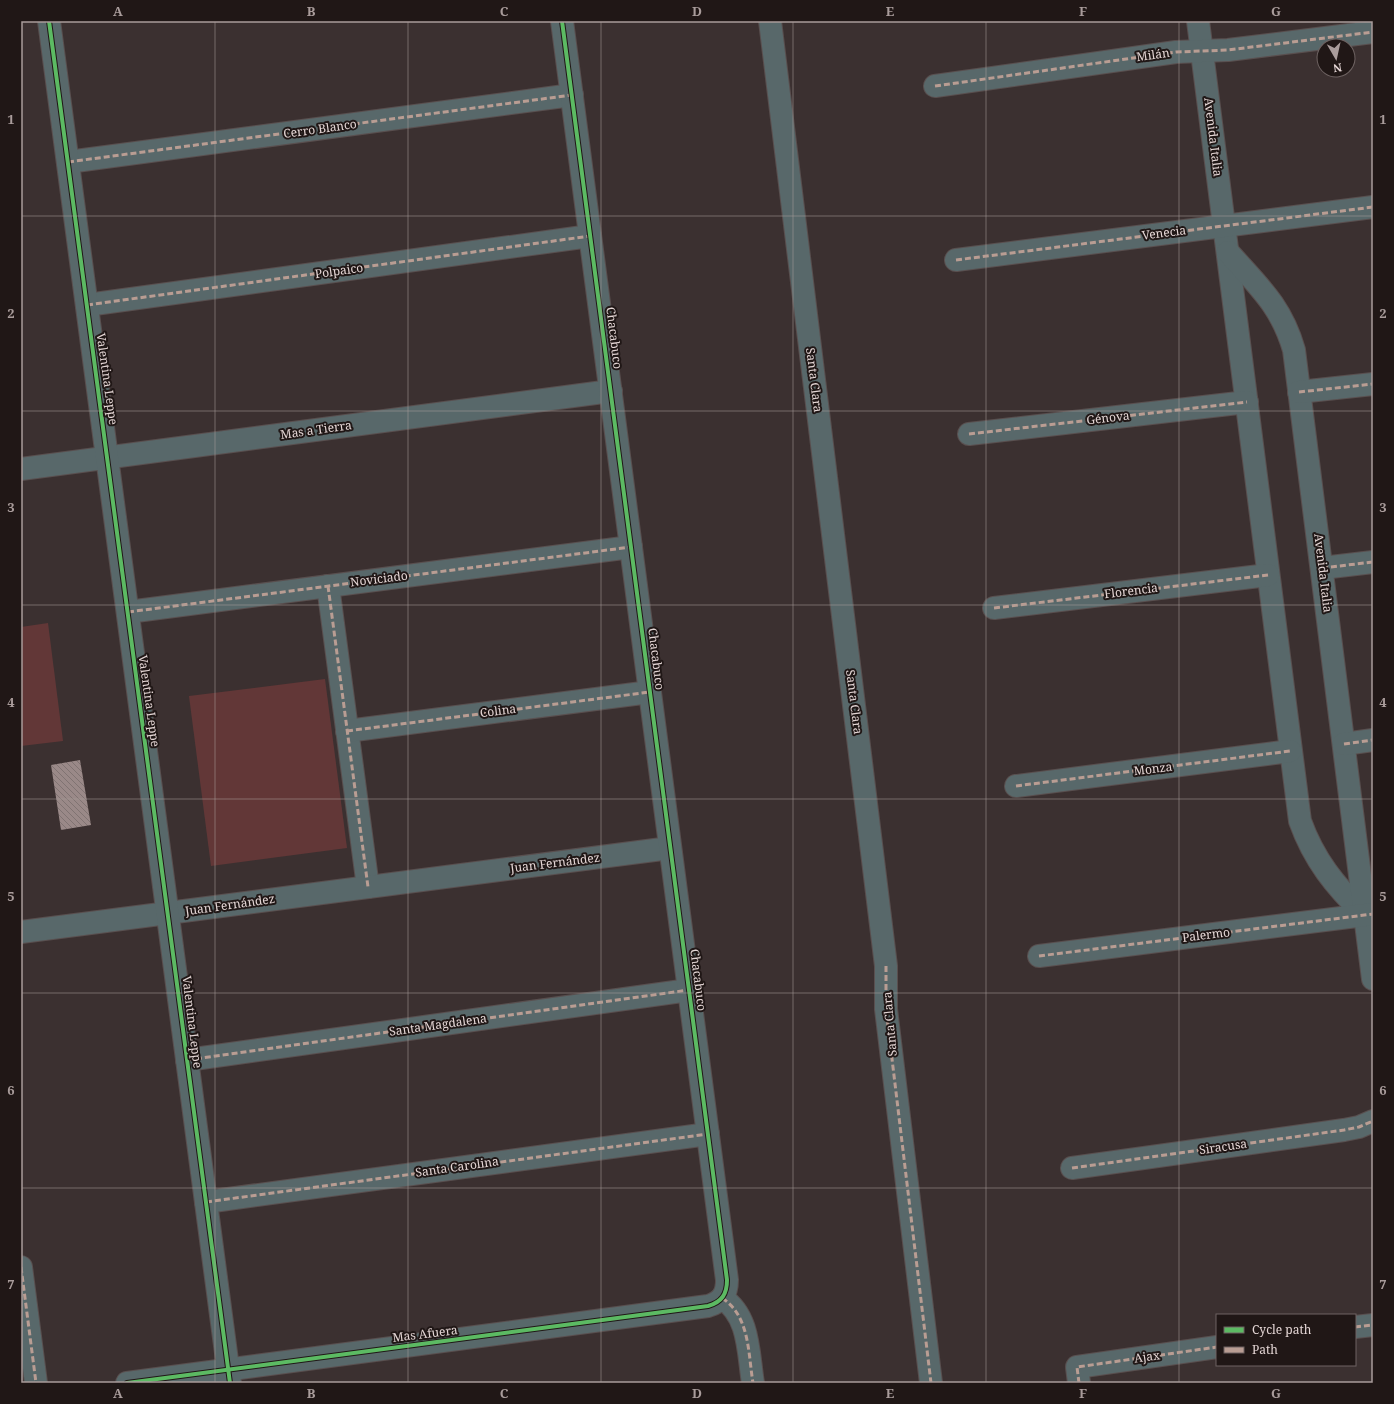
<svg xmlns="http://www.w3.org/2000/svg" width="1394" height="1404" viewBox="0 0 1394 1404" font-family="'Noto Serif',serif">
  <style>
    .green { fill: #623737 }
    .building { fill: url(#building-back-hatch) }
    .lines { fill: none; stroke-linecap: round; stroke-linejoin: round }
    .minor-casing { stroke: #594f4f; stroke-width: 24 }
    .tertiary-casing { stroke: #594f4f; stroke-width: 24 }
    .minor { stroke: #58686a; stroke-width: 22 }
    .tertiary { stroke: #58686a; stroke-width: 22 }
    .quiet { stroke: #b99d93; stroke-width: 3; stroke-dasharray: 6 3; stroke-linecap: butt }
    .cycleway-casing { stroke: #201716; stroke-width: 6 }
    .cycleway { stroke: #5cba63; stroke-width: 4 }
    .grid { fill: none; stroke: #a99c9b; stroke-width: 1; stroke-opacity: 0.55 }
    .labels { text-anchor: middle; stroke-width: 4; stroke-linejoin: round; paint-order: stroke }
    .street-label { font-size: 12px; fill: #e4d6d5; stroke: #201716 }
    .neatline { fill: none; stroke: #a99c9b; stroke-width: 1.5 }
    .grid-label { font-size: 13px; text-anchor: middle; font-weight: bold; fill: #a99c9b }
  </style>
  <defs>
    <pattern id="building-back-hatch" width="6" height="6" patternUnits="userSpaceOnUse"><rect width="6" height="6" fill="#9a8988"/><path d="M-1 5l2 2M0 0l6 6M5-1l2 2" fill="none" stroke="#807372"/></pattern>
  </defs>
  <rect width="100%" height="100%" fill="#3b3030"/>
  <g class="green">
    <polygon points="48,623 63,741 21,746 21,627"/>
    <polygon points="325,679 347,848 211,866 189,696"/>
  </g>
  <polygon class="building" points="80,760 91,825 61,830 51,765"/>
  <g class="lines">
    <g class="minor-casing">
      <g id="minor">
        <polyline points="770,21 886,966 886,1009 931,1383"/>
        <path d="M1198 21 1300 821C1314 860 1335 886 1365 915"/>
        <polyline points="935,86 1176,52 1228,50 1373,32"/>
        <polyline points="68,162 572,95"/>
        <path d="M1228 252C1258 286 1281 305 1294 350L1373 979"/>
        <polyline points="956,260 1373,207"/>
        <polyline points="87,305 590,236"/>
        <polyline points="1299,392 1373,384"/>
        <polyline points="969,434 1247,402"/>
        <polyline points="21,469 611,391"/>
        <polyline points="1322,568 1373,562"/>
        <polyline points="328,586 368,887"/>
        <polyline points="994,608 1268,575"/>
        <polyline points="128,612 631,547"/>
        <polyline points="347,731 650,692"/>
        <polyline points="1344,744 1373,740"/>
        <polyline points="1016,786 1290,751"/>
        <polyline points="21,932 670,848"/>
        <polyline points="1039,956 1373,914"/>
        <polyline points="187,1060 689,990"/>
        <polyline points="1072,1168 1344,1130 1359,1127 1373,1121"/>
        <polyline points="206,1202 708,1134"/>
        <polyline points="21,1267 36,1383"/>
        <path d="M722 1298C750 1316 748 1353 753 1383"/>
        <polyline points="1355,1327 1373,1325"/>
        <path d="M127 1383 708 1306C722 1302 727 1294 727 1280L562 21"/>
        <polyline points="1079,1383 1077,1367 1217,1347"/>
      </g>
    </g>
    <g class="tertiary-casing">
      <polyline id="tertiary" points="49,21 230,1383"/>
    </g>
    <use href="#minor" class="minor"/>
    <use href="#tertiary" class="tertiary"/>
    <g class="quiet">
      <polyline points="935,86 1176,52 1228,50 1373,32"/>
      <polyline points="68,162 572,95"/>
      <polyline points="956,260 1373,207"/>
      <polyline points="87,305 590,236"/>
      <polyline points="1299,392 1373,384"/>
      <polyline points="969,434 1247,402"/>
      <polyline points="1322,568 1373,562"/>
      <polyline points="328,586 368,887"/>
      <polyline points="994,608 1268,575"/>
      <polyline points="128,612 631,547"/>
      <polyline points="347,731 650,692"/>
      <polyline points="1344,744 1373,740"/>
      <polyline points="1016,786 1290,751"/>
      <polyline points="1039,956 1373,914"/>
      <polyline points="886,966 886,1009 931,1383"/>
      <polyline points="187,1060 689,990"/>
      <polyline points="1072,1168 1344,1130 1359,1127 1373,1121"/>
      <polyline points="206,1202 708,1134"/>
      <polyline points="21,1267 36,1383"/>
      <path d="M722 1298C750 1316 748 1353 753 1383"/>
      <polyline points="1355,1327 1373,1325"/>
      <polyline points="1079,1383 1077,1367 1217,1347"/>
    </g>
    <g class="cycleway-casing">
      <g id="cycleway">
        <polyline points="49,21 230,1383"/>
        <path d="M127 1383 708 1306C722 1302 727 1294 727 1280L562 21"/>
      </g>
    </g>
    <use href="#cycleway" class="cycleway"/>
  </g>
  <path class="grid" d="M215 21V1383M408 21V1383M601 21V1383M793 21V1383M986 21V1383M1179 21V1383M21 216H1373M21 411H1373M21 605H1373M21 799H1373M21 993H1373M21 1188H1373"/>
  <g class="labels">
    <g class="street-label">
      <text transform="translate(1153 55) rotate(-8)" y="4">Milán</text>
      <text transform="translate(320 129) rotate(-8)" y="4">Cerro Blanco</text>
      <text transform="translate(1213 137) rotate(83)" y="4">Avenida Italia</text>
      <text transform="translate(1164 233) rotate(-7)" y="4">Venecia</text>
      <text transform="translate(339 271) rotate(-8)" y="4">Polpaico</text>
      <text transform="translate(614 338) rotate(83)" y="4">Chacabuco</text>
      <text transform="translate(107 379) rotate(82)" y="4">Valentina Leppe</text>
      <text transform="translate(814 380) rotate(83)" y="4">Santa Clara</text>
      <text transform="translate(1108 418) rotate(-7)" y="4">Génova</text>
      <text transform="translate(316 430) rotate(-8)" y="4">Mas a Tierra</text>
      <text transform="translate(1323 573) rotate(83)" y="4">Avenida Italia</text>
      <text transform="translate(379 579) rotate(-7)" y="4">Noviciado</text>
      <text transform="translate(1131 591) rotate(-7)" y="4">Florencia</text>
      <text transform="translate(656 659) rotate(83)" y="4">Chacabuco</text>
      <text transform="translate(149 701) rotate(82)" y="4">Valentina Leppe</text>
      <text transform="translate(854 702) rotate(83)" y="4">Santa Clara</text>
      <text transform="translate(498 711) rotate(-7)" y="4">Colina</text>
      <text transform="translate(1153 769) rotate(-7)" y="4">Monza</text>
      <text transform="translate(555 863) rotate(-7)" y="4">Juan Fernández</text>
      <text transform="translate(230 905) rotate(-8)" y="4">Juan Fernández</text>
      <text transform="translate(1206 935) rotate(-7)" y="4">Palermo</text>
      <text transform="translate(698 980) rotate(83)" y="4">Chacabuco</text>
      <text transform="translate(192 1022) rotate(83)" y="4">Valentina Leppe</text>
      <text transform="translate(890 1024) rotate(-95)" y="4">Santa Clara</text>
      <text transform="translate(438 1025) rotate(-8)" y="4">Santa Magdalena</text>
      <text transform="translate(1223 1147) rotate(-8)" y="4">Siracusa</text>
      <text transform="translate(457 1167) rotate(-8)" y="4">Santa Carolina</text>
      <text transform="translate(425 1334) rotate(-7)" y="4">Mas Afuera</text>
      <text transform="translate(1147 1357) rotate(-8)" y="4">Ajax</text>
    </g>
  </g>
  <rect width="1394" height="1404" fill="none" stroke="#201716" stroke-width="44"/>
  <rect x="1216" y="1314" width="140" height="52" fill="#201716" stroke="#6e6362"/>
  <rect x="1224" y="1327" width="20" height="6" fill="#5cba63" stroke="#6e6362"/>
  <text x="1252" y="1334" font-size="12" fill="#e4d6d5">Cycle path</text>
  <rect x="1224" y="1347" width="20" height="6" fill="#b99d93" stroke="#6e6362"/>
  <text x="1252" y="1354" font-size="12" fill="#e4d6d5">Path</text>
  <g transform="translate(1336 58) rotate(171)"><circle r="19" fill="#201716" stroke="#6e6362"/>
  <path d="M0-3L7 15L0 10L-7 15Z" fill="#a99c9b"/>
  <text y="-6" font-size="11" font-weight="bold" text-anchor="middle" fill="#e4d6d5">N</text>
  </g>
  <rect x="22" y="22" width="1350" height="1360" class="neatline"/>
  <g class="grid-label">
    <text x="118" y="16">A</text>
    <text x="311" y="16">B</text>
    <text x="504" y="16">C</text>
    <text x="697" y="16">D</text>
    <text x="890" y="16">E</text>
    <text x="1083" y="16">F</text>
    <text x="1276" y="16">G</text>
    <text x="11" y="124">1</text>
    <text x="1383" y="124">1</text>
    <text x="11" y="318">2</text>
    <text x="1383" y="318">2</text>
    <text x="11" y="512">3</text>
    <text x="1383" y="512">3</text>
    <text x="11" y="707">4</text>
    <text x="1383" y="707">4</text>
    <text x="11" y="901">5</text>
    <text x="1383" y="901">5</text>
    <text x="11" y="1095">6</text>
    <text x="1383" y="1095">6</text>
    <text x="11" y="1289">7</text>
    <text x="1383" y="1289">7</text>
    <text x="118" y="1398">A</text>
    <text x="311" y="1398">B</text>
    <text x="504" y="1398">C</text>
    <text x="697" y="1398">D</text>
    <text x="890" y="1398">E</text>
    <text x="1083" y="1398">F</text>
    <text x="1276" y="1398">G</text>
  </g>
</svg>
